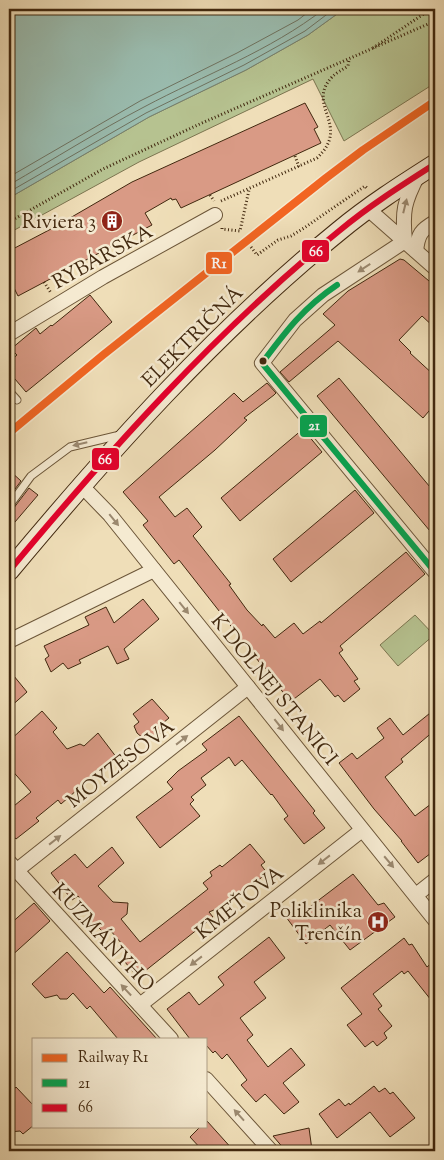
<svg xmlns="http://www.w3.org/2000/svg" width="444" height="1160" viewBox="0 0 444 1160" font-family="'Sorts Mill Goudy',serif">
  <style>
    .green { fill: #b6c290; stroke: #7c7550 }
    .water { fill: #9abcaf; stroke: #76816f }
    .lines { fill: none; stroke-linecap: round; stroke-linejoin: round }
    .shore { stroke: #6e725f; stroke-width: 1 }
    .building { fill: #d99a85; stroke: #41280f }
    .lane-casing { stroke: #6c5639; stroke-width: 9 }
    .street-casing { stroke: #6c5639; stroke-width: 16 }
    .secondary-casing { stroke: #41280f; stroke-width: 21 }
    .path { stroke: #41280f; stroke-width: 3; stroke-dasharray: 1 2.5; stroke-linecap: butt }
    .lane { stroke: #f5ead1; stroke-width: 7 }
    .street { stroke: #f5ead1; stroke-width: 14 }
    .secondary { stroke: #f5ead1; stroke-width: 19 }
    .bus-1-casing { stroke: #f5ead1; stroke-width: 10 }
    .bus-2-casing { stroke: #f5ead1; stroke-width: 10 }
    .bus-1 { stroke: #00a651; stroke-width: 6 }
    .bus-2 { stroke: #e4002b; stroke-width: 6 }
    .rail-1-casing { stroke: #f5ead1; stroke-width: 11 }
    .rail-1 { stroke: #f26522; stroke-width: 8 }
    .oneway { fill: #9b8970 }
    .bus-dot { fill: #41280f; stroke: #f5ead1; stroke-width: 2 }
    .labels { text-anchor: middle; stroke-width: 5; stroke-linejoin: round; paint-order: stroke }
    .poi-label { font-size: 20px; fill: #41280f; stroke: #f5ead1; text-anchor: end }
    .street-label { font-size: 20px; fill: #41280f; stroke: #f5ead1 }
    .line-badge { stroke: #f5ead1; stroke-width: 2 }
    .badge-label { font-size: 14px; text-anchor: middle; font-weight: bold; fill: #fff }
  </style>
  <rect width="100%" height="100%" fill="#efdeb8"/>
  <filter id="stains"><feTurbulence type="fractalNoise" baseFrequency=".004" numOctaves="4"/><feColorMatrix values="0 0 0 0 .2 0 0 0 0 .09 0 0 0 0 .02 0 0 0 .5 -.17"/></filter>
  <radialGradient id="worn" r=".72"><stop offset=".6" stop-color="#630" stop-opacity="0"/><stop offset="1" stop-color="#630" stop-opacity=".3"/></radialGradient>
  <g class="green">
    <polygon points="344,9 435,9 435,83 344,141 313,79 139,162 9,233 9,198 149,117 246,70 308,35"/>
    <polygon points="415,615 434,635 398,666 380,645"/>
  </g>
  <polygon class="water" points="9,9 344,9 308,35 246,70 149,117 9,198"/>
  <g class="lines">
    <g class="shore">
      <polyline points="9,177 140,101 237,53 298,20 312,9"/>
      <path d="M9 185C54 159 98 131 144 107 204 75 270 51 324 9"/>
      <polyline points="9,192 146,113 244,65 305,31 334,9"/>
    </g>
  </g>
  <g class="building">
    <polygon points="305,103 318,127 314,129 321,143 181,208 176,199 172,200 171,198 145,213 152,225 18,296 9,278 9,251 51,229 132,182"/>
    <polygon points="400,259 404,260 435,286 435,328 422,316 399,340 411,352 410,353 435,376 435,404 423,418 338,341 289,382 280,372 335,325 323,314 348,291"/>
    <polygon points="90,295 112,322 26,392 9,372 9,362 17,355 11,349 36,328 40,334 51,325 52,326"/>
    <polygon points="339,378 435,493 435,537 317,396"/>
    <polygon points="267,383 276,393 274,395 244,418 247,420 215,450 159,497 175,517 187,508 202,527 193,536 231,584 229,585 247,610 262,626 263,624 275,638 294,623 303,634 320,621 321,623 406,552 425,574 340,646 343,650 339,653 358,679 354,681 360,689 344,702 338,695 335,697 320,679 290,702 261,662 260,663 179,560 174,564 143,525 148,521 123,492 234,393 243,402"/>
    <polygon points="303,429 322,452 240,521 221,498"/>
    <polygon points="9,470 21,481 9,497"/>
    <polygon points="29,488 38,495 9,529 9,511 13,509"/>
    <polygon points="355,490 374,513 291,582 273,559"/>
    <polygon points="143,599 159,619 124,649 129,659 117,664 108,646 79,660 81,663 68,669 63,663 51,672 45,659 49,656 44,646 89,625 85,617 106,607 114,623"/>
    <polygon points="9,670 27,692 9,708"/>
    <polygon points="152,699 169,718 163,723 161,733 154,738 144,739 137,733 134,726 139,722 133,714"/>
    <polygon points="435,709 435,730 401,759 403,762 385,777 415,816 435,801 435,850 418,863 401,841 402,841 374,809 339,763 352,753 357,759 384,738 377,728 390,718 403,735"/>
    <polygon points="42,711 57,728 53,732 67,749 80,744 84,746 98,733 117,758 96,777 94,775 61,804 58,800 36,818 39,821 16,839 9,831 9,810 31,792 9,767 9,741"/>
    <polygon points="239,716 315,811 313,813 325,828 304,844 284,819 288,816 272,794 271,795 242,760 235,766 229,757 201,778 206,785 191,797 194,800 190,804 200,816 160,848 136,817 173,789 167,782 178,771 207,750 202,744"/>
    <polygon points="250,844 265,862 261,865 267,873 229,904 209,912 213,917 140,975 136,970 133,972 125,962 128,959 124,954 128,951 110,930 105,934 98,927 93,926 89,922 90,910 78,896 72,900 51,873 75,854 87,868 112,847 124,863 98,886 113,902 128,903 127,914 121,919 140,942 208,889 203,883 212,876 210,872 220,865 222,867"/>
    <polygon points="353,874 378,905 384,903 395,917 350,950 330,925 306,944 286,917 302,904 307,909"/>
    <polygon points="34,903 50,921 9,958 9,925"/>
    <polygon points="269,937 285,958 254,982 266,998 240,1018 253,1035 247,1040 268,1067 291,1048 305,1065 283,1083 299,1102 284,1114 265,1094 256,1102 241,1085 247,1080 227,1054 222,1059 215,1051 213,1053 206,1045 206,1039 190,1039 167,1009 189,992 199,1005 224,985 218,977"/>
    <polygon points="404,938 409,945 412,944 427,967 435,960 435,1005 408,971 404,974 402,971 373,994 382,1006 378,1009 392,1026 384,1033 387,1038 377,1046 373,1041 365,1047 347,1025 362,1014 341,988"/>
    <polygon points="67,952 104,993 110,987 157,1039 118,1039 90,1006 87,1009 73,993 67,999 60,999 57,995 45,998 32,984"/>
    <polygon points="374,1086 379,1092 385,1088 390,1094 393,1092 415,1118 390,1137 370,1112 337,1138 319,1114 339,1099 345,1106 349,1103 350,1105"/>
    <polygon points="16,1087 34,1106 34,1125 23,1134 20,1131 9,1132 9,1095"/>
    <polygon points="207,1121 234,1151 203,1151 190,1137 201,1126 206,1126"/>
    <polygon points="309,1128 312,1150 288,1151 285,1150 273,1136"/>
  </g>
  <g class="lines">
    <g class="lane-casing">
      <g id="lane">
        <polyline points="9,391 17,400"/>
        <polyline points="9,506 31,476 70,447 120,435"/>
      </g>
    </g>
    <g class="street-casing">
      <g id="street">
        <polyline points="368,209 435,268"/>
        <polyline points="405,241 323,295 295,320 262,363 435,572"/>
        <path d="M405 241C402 211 404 202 418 175"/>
        <path d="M416 251C418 234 421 230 435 222"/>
        <polyline points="9,334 103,277 215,215"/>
        <polyline points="81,485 110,515 435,920"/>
        <polyline points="9,641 154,570"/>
        <polyline points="9,862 171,1039"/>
        <polyline points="16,871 248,687"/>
        <polyline points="416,895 435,880"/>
        <polyline points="140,1005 362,830"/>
        <polyline points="206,1079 271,1151"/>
      </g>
    </g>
    <g class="secondary-casing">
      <path id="secondary" d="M9 571C110 450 216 331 339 231 369 206 402 185 435 164"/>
    </g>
    <g class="path">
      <polyline points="373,48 431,9"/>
      <polyline points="295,156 299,167"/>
      <polyline points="210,195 214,201"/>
      <path d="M221 201 317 158C352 125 305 106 332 77 336 73 342 70 348 66L349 60"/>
      <polyline points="9,222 103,169 202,123 435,21"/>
      <polyline points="222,228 222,229 240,231 249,190"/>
      <polyline points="127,238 131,244"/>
      <polyline points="251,247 257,255 278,240 291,236 304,228 365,186 367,188"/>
      <polyline points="44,282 51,293"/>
      <polyline points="434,635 435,636"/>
    </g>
    <use href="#lane" class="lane"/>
    <use href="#street" class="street"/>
    <use href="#secondary" class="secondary"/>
    <g class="bus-1-casing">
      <path id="bus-1" d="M337 285C304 307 286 331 262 363L435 572"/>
    </g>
    <g class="bus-2-casing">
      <path id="bus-2" d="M9 571C110 450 216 331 339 231 369 206 402 185 435 164"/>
    </g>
    <use href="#bus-1" class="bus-1"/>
    <use href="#bus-2" class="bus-2"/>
    <g class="rail-1-casing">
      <polyline id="rail-1" points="9,433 103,355 326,178 363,150 435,101"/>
    </g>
    <use href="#rail-1" class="rail-1"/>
  </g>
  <defs><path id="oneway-solid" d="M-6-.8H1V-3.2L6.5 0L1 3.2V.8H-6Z" transform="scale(1.25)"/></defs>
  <g class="oneway">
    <use href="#oneway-solid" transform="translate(405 206) rotate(-76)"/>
    <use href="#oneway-solid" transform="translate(364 268) rotate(147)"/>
    <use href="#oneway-solid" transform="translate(80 444) rotate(167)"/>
    <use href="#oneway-solid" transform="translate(114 520) rotate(51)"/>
    <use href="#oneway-solid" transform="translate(184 608) rotate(51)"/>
    <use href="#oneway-solid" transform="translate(279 725) rotate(52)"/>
    <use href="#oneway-solid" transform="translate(182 740) rotate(-38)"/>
    <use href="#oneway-solid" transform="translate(55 840) rotate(-38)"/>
    <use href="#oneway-solid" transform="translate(324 860) rotate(142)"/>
    <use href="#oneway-solid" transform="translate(389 862) rotate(50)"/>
    <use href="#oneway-solid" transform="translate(196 961) rotate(142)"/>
    <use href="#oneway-solid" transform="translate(126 990) rotate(-133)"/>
    <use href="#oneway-solid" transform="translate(239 1115) rotate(-132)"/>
  </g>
  <defs>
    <g id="building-disc" transform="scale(1.125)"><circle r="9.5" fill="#8f2418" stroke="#f5ead1"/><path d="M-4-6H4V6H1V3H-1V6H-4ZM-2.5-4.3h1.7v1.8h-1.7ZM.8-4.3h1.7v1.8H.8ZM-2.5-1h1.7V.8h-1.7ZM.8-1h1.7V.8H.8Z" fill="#fff"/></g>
    <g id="hospital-disc" transform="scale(1.125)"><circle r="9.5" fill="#8f2418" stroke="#f5ead1"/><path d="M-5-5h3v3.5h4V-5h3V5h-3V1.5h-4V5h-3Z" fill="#fff"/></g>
  </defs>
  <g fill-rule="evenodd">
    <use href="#building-disc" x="112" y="221"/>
    <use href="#hospital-disc" x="378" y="922"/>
  </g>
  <circle class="bus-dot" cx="263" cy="361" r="4.5"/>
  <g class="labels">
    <g class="poi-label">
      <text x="96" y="228">Riviera 3</text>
      <text x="362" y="917">Poliklinika<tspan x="362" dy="23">Trenčín</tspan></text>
    </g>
    <g class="street-label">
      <text transform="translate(102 256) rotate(-29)" y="7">RYBÁRSKA</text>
      <text transform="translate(192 336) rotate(-45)" y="7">ELEKTRIČNÁ</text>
      <text transform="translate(275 689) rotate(51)" y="7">K DOLNEJ STANICI</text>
      <text transform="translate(120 763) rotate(-38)" y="7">MOYZESOVA</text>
      <text transform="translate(239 902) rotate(-38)" y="7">KMEŤOVA</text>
      <text transform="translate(104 937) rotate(47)" y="7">KUZMÁNYHO</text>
    </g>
  </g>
  <g class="line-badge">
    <rect x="301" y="239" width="29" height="24" rx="5" fill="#e4002b"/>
    <rect x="205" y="251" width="28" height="24" rx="5" fill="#f26522"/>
    <rect x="299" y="414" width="29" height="24" rx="5" fill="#00a651"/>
    <rect x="91" y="447" width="29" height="24" rx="5" fill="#e4002b"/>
  </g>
  <g class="badge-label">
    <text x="316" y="256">66</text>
    <text x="219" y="268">R1</text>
    <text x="314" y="430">21</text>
    <text x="105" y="464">66</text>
  </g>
  <rect width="444" height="1160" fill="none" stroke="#efdeb8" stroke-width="30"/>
  <rect x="10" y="10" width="424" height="1140" fill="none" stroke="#41280f" stroke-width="2.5"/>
  <rect x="15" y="15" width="414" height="1130" fill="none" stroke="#41280f"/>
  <rect x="32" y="1038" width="175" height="90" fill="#f5ead1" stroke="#ad9c83"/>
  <rect x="42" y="1054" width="25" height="8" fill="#f26522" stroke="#ad9c83"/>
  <text x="78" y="1062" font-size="15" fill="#41280f">Railway R1</text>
  <rect x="42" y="1079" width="25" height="8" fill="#00a651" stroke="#ad9c83"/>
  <text x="78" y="1088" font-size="15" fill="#41280f">21</text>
  <rect x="42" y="1104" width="25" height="8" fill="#e4002b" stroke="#ad9c83"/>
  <text x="78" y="1112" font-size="15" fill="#41280f">66</text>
  <rect width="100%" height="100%" filter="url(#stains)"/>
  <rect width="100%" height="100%" fill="url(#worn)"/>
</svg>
